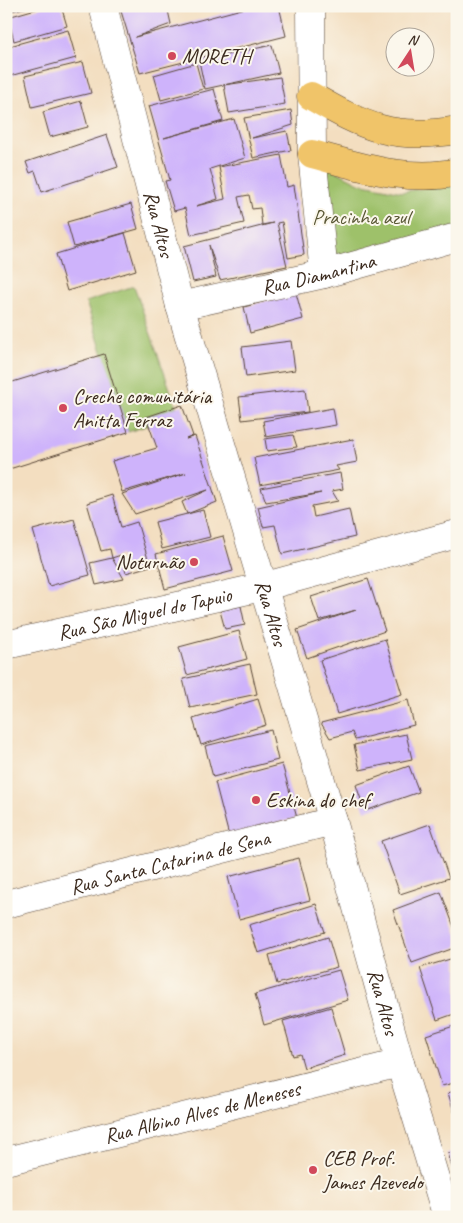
<svg xmlns="http://www.w3.org/2000/svg" width="463" height="1223" viewBox="0 0 463 1223" font-family="Caveat,sans-serif">
  <style>
    .green { fill: #9ec16a; stroke: #6c7644 }
    .building { fill: #ceb3fb }
    .lines { fill: none; stroke-linecap: round; stroke-linejoin: round }
    .minor-casing { stroke: #574536; stroke-width: 29 }
    .major-casing { stroke: #574536; stroke-width: 29 }
    .minor { stroke: #fff; stroke-width: 28 }
    .major { stroke: #f0c469; stroke-width: 28 }
    .poi-dot { fill: #d1495b; stroke: #fbf7ec; stroke-width: 2 }
    .labels { text-anchor: middle; stroke-width: 4; stroke-linejoin: round; paint-order: stroke }
    .poi-label { font-size: 21px; fill: #3b2a1e; stroke: #fbf7ec; text-anchor: start }
    .park-label { font-size: 21px; fill: #595735; stroke: #fbf7ec }
    .street-label { font-size: 21px; fill: #3b2a1e; stroke: #fbf7ec }
  </style>
  <rect width="100%" height="100%" fill="#fbf7ec"/>
  <filter id="ink" filterUnits="userSpaceOnUse"><feTurbulence type="fractalNoise" baseFrequency=".02" numOctaves="2"/><feDisplacementMap in="SourceGraphic" scale="10" xChannelSelector="R" yChannelSelector="G"/><feConvolveMatrix kernelMatrix="1 2 1 2 8 2 1 2 1" color-interpolation-filters="sRGB"/></filter>
  <filter id="wash" filterUnits="userSpaceOnUse"><feTurbulence type="fractalNoise" baseFrequency=".0096" numOctaves="4" result="noise"/><feDisplacementMap in="SourceGraphic" scale="20" xChannelSelector="R" yChannelSelector="G"/><feGaussianBlur stdDeviation="1.12" result="paint"/><feColorMatrix in="noise" values="0 0 0 0 0 0 0 0 0 0 0 0 0 0 0 0 0 1.4 0 .05"/><feComposite in="paint" operator="in"/></filter>
  <g filter="url(#wash)">
    <rect width="100%" height="100%" fill="#f3dec0"/>
    <g class="green">
      <polygon points="326,166 359,183 402,192 457,182 457,227 332,259"/>
      <polygon points="134,286 179,415 128,432 86,302"/>
    </g>
    <g id="blocks">
      <g class="building">
        <polygon points="6,6 28,6 28,7 7,12"/>
        <polygon points="46,6 61,6 67,26 14,41 8,17"/>
        <polygon points="128,6 167,6 171,24 135,37 253,6 279,6 286,36 140,73 120,8"/>
        <polygon points="68,30 76,58 6,77 6,47"/>
        <polygon points="272,45 279,73 205,89 199,61"/>
        <polygon points="83,62 91,93 32,107 25,76"/>
        <polygon points="196,63 203,89 161,100 154,75"/>
        <polygon points="280,77 285,104 229,113 224,85"/>
        <polygon points="214,89 223,121 164,138 234,119 245,158 210,169 218,199 196,206 225,199 219,167 281,155 287,187 294,185 304,255 288,258 282,222 277,223 287,266 220,280 209,245 216,277 193,282 184,246 273,223 262,225 260,208 252,209 249,195 238,197 244,223 191,235 185,208 174,211 165,181 170,180 149,106"/>
        <polygon points="81,101 88,127 50,137 43,112"/>
        <polygon points="291,110 293,125 252,138 287,131 291,150 253,158 244,118"/>
        <polygon points="107,135 118,167 42,192 35,171 30,173 26,162"/>
        <polygon points="131,204 138,229 74,247 67,222"/>
        <polygon points="125,233 136,270 67,291 56,254"/>
        <polygon points="296,293 303,319 250,333 244,307"/>
        <polygon points="291,341 295,370 246,377 242,347"/>
        <polygon points="104,354 128,432 6,470 6,384"/>
        <polygon points="305,389 308,412 242,420 239,397"/>
        <polygon points="182,405 193,436 186,439 195,436 217,502 187,514 203,510 210,537 162,549 155,522 187,514 182,502 208,490 135,514 122,494 186,473 122,492 112,461 157,448 146,417"/>
        <polygon points="333,408 336,425 266,437 263,421"/>
        <polygon points="293,435 297,447 267,451 265,439"/>
        <polygon points="353,439 357,462 336,466 339,470 260,485 254,458"/>
        <polygon points="340,473 343,489 332,491 338,501 312,506 314,517 349,509 355,537 282,554 275,525 263,527 258,507 321,493 266,502 261,488"/>
        <polygon points="112,495 121,527 137,522 150,566 126,573 121,555 112,558 110,549 101,551 87,503"/>
        <polygon points="74,519 90,575 49,586 33,530"/>
        <polygon points="223,536 233,571 165,589 156,554"/>
        <polygon points="112,558 124,579 96,585 90,563"/>
        <polygon points="368,579 385,631 307,658 297,630 356,610 319,621 311,597"/>
        <polygon points="241,606 245,625 225,629 220,611"/>
        <polygon points="239,631 247,659 187,675 179,647"/>
        <polygon points="385,639 402,694 337,714 320,660"/>
        <polygon points="250,664 257,694 190,708 183,679"/>
        <polygon points="258,699 266,725 201,745 193,719"/>
        <polygon points="408,700 414,725 355,740 352,732 330,738 321,723"/>
        <polygon points="271,730 278,760 213,777 205,746"/>
        <polygon points="406,734 412,759 360,770 354,745"/>
        <polygon points="282,764 297,818 229,836 215,782"/>
        <polygon points="409,766 419,792 365,811 356,785"/>
        <polygon points="430,824 449,878 400,894 381,841"/>
        <polygon points="299,858 310,900 239,919 228,877"/>
        <polygon points="441,892 457,935 457,947 412,963 393,910"/>
        <polygon points="316,904 325,932 258,953 249,925"/>
        <polygon points="328,937 337,967 277,984 269,955"/>
        <polygon points="457,957 457,1013 437,1020 420,968"/>
        <polygon points="339,970 348,1000 264,1025 255,994"/>
        <polygon points="331,1007 345,1055 304,1068 300,1054 293,1056 283,1021"/>
        <polygon points="457,1025 457,1082 442,1086 426,1035"/>
        <polygon points="457,1090 457,1118 456,1118 448,1093"/>
        <polygon points="457,1151 457,1180 456,1180 448,1153"/>
      </g>
    </g>
  </g>
  <g filter="url(#ink)">
    <use href="#blocks" fill-opacity="0" stroke="#574536" stroke-width="1"/>
    <g class="lines">
      <g class="minor-casing">
        <g id="minor">
          <path id="s1" d="M103 6 180 306 333 821 400 1063 447 1217"/>
          <polyline points="311,6 312,154 324,274"/>
          <path id="s2" d="M180 306 324 274 457 237"/>
          <path id="s3" d="M6 645 262 587 457 534"/>
          <path id="s4" d="M6 904 333 821"/>
          <path id="s5" d="M6 1161 400 1063"/>
        </g>
      </g>
      <g class="major-casing">
        <g id="major">
          <path d="M311 96C364 127 394 141 457 130"/>
          <path d="M312 154C358 166 409 183 457 172"/>
        </g>
      </g>
      <use href="#minor" class="minor"/>
      <use href="#major" class="major"/>
    </g>
  </g>
  <g class="poi-dot">
    <circle cx="172" cy="56" r="5"/>
    <circle cx="63" cy="408" r="5"/>
    <circle cx="194" cy="562" r="5"/>
    <circle cx="256" cy="800" r="5"/>
    <circle cx="313" cy="1170" r="5"/>
  </g>
  <g class="labels">
    <g class="poi-label">
      <text x="182" y="63">MORETH</text>
      <text x="73" y="403">Creche comunitária<tspan x="73" dy="24">Anitta Ferraz</tspan></text>
      <text x="184" y="569" text-anchor="end">Noturnão</text>
      <text x="266" y="807">Eskina do chef</text>
      <text x="323" y="1165">CEB Prof.<tspan x="323" dy="24">James Azevedo</tspan></text>
    </g>
    <g class="park-label">
      <text x="361" y="224">Pracinha azul</text>
    </g>
    <g class="street-label">
      <text dy="7" stroke="none"><textPath href="#s1" startOffset="225">Rua Altos</textPath></text>
      <text dy="7" stroke="none"><textPath href="#s2" startOffset="142">Rua Diamantina</textPath></text>
      <text dy="7" stroke="none"><textPath href="#s1" startOffset="630">Rua Altos</textPath></text>
      <text dy="7" stroke="none"><textPath href="#s3" startOffset="142">Rua São Miguel do Tapuio</textPath></text>
      <text dy="7" stroke="none"><textPath href="#s4" startOffset="169">Rua Santa Catarina de Sena</textPath></text>
      <text dy="7" stroke="none"><textPath href="#s1" startOffset="1035">Rua Altos</textPath></text>
      <text dy="7" stroke="none"><textPath href="#s5" startOffset="202">Rua Albino Alves de Meneses</textPath></text>
    </g>
  </g>
  <rect width="463" height="1223" fill="none" stroke="#fbf7ec" stroke-width="25"/>
  <g transform="translate(410 52) rotate(12)"><circle r="24" fill="#fbf7ec" stroke="#aea59a"/>
  <path d="M0-4L9 19L0 12L-9 19Z" fill="#d1495b"/>
  <text y="-8" font-size="14" font-weight="bold" text-anchor="middle" fill="#3b2a1e">N</text>
  </g>
</svg>
